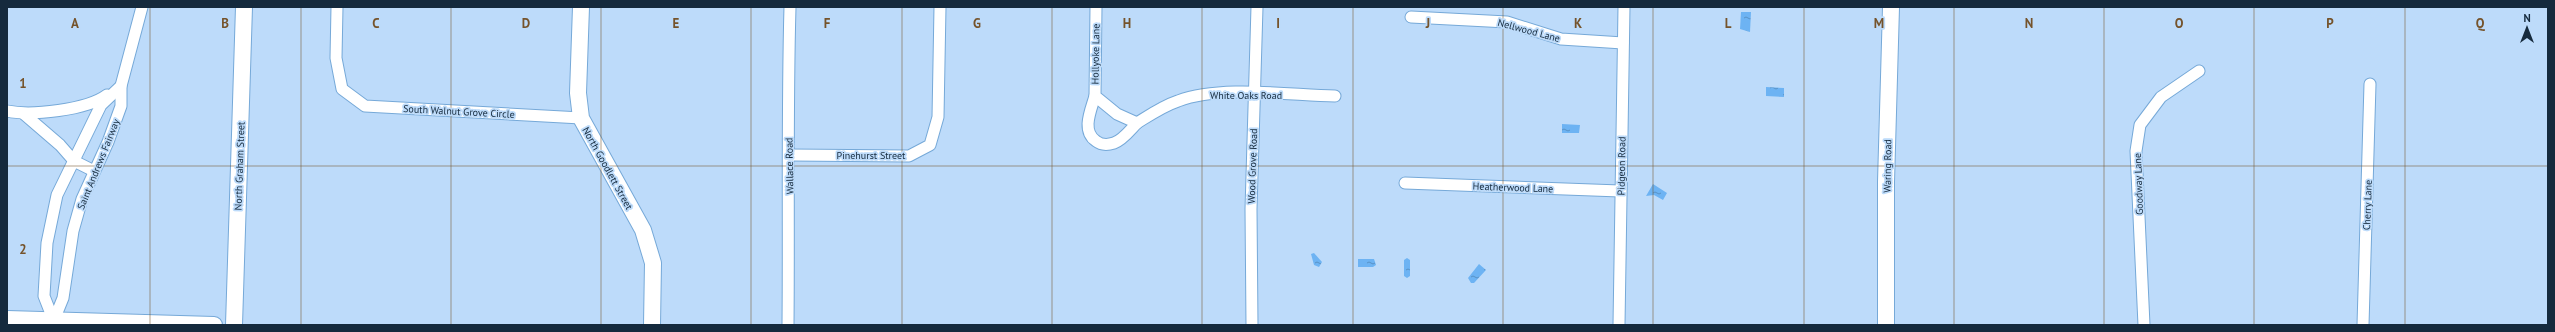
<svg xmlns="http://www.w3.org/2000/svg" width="2555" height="332" viewBox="0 0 2555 332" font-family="'PT Sans',sans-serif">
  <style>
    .water { fill: url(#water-ripples) }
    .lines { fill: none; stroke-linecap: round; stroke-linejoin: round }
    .street-casing { stroke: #76a9d8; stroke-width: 13 }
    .secondary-casing { stroke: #76a9d8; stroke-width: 18 }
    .street { stroke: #fff; stroke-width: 11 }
    .secondary { stroke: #fff; stroke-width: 16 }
    .grid { fill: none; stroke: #75532b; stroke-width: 1; stroke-opacity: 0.55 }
    .labels { text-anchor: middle; stroke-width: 3.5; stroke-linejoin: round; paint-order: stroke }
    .street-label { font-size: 10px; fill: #152a3d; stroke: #bddbfa }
    .grid-label { font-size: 13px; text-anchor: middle; font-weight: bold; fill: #75532b; stroke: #bddbfa; stroke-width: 3.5; stroke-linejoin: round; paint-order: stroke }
  </style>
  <defs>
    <pattern id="water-ripples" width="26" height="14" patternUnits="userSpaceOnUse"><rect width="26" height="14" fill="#6db3f3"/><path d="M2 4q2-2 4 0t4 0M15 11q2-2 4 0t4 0" fill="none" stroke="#5892c6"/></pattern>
  </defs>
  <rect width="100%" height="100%" fill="#bddbfa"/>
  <g class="water">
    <polygon points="1741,12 1751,12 1750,32 1740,29"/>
    <polygon points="1766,87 1784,88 1784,97 1766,96"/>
    <polygon points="1562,124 1580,125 1579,133 1562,133"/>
    <polygon points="1653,184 1667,193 1663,200 1654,195 1646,196"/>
    <polygon points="1314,253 1322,262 1319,267 1314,265 1311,254"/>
    <polygon points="1407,258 1410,260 1410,276 1407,278 1404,276 1404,260"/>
    <polygon points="1358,259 1374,259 1376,265 1373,267 1358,267"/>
    <polygon points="1479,264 1486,270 1474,283 1471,283 1468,278"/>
  </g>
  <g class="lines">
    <g class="street-casing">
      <g id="street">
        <polyline points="337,7 336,58 342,89 365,106 581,118"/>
        <path d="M1096 7 1095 96 1117 114 1137 123C1150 115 1163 106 1178 101 1221 85 1289 95 1335 96"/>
        <polyline points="1411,17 1507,22 1561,39 1623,43"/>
        <path d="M1095 96C1091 110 1081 131 1096 141 1101 145 1108 145 1114 143 1123 140 1131 129 1137 123"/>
        <path d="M7 111C31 116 87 110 107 95"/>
        <polyline points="24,114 60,145 74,161 94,171"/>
        <polyline points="790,155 909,156 930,145 938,117 940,7"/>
        <polyline points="1405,183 1620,191"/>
        <polyline points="53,319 44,296 47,243 57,195 101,105 121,86"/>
        <polyline points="52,325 63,298 73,231 82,199 108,142 121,106 121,86 142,7"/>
        <path d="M788 325C789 219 787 113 790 7"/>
        <polyline points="1252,325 1251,209 1257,7"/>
        <polyline points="1619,325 1624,7"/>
        <polyline points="2144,325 2136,151 2140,125 2161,97 2199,71"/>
        <polyline points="2363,325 2370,84"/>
      </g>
    </g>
    <g class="secondary-casing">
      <g id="secondary">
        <polyline points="581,7 578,93 581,118 643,230 653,263 652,325"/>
        <polyline points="7,319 214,325"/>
        <polyline points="234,325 244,7"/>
        <polyline points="1886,325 1886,182 1891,7"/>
      </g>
    </g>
    <use href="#street" class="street"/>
    <use href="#secondary" class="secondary"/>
  </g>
  <path class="grid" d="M150 7V325M301 7V325M451 7V325M601 7V325M751 7V325M902 7V325M1052 7V325M1202 7V325M1353 7V325M1503 7V325M1653 7V325M1804 7V325M1954 7V325M2104 7V325M2254 7V325M2405 7V325M7 166H2548"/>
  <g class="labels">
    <g class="street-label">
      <text transform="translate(1529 30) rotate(15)" y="4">Nellwood Lane</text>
      <text transform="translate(1095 54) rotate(-89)" y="4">Hollyoke Lane</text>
      <text x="1246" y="99">White Oaks Road</text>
      <text transform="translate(459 111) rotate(3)" y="4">South Walnut Grove Circle</text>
      <text x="871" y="159">Pinehurst Street</text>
      <text transform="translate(98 164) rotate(-68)" y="4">Saint Andrews Fairway</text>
      <text transform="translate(239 166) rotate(-88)" y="4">North Graham Street</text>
      <text transform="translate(789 166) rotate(-91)" y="4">Wallace Road</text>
      <text transform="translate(1252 166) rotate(-88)" y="4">Wood Grove Road</text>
      <text transform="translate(1621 166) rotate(-89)" y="4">Pidgeon Road</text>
      <text transform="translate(1887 166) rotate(-89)" y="4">Waring Road</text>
      <text transform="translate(608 168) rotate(61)" y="4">North Goodlett Street</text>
      <text transform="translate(2138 184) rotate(-92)" y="4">Goodway Lane</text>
      <text transform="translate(1513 187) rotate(2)" y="4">Heatherwood Lane</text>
      <text transform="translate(2367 205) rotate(-88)" y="4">Cherry Lane</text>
    </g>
  </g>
  <g class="grid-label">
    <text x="75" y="28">A</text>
    <text x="225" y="28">B</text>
    <text x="376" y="28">C</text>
    <text x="526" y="28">D</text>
    <text x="676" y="28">E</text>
    <text x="827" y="28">F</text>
    <text x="977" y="28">G</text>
    <text x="1127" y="28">H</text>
    <text x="1278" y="28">I</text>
    <text x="1428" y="28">J</text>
    <text x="1578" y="28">K</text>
    <text x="1728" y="28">L</text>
    <text x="1879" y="28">M</text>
    <text x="2029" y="28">N</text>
    <text x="2179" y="28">O</text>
    <text x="2330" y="28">P</text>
    <text x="2480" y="28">Q</text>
    <text x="23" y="88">1</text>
    <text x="23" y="254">2</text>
  </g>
  <rect width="2555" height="332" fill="none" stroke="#152a3d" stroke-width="16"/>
  <g transform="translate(2527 28)" stroke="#bddbfa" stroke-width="3" paint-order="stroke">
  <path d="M0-3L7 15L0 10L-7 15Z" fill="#152a3d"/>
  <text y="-6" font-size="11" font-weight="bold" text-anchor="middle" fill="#152a3d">N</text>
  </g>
</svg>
